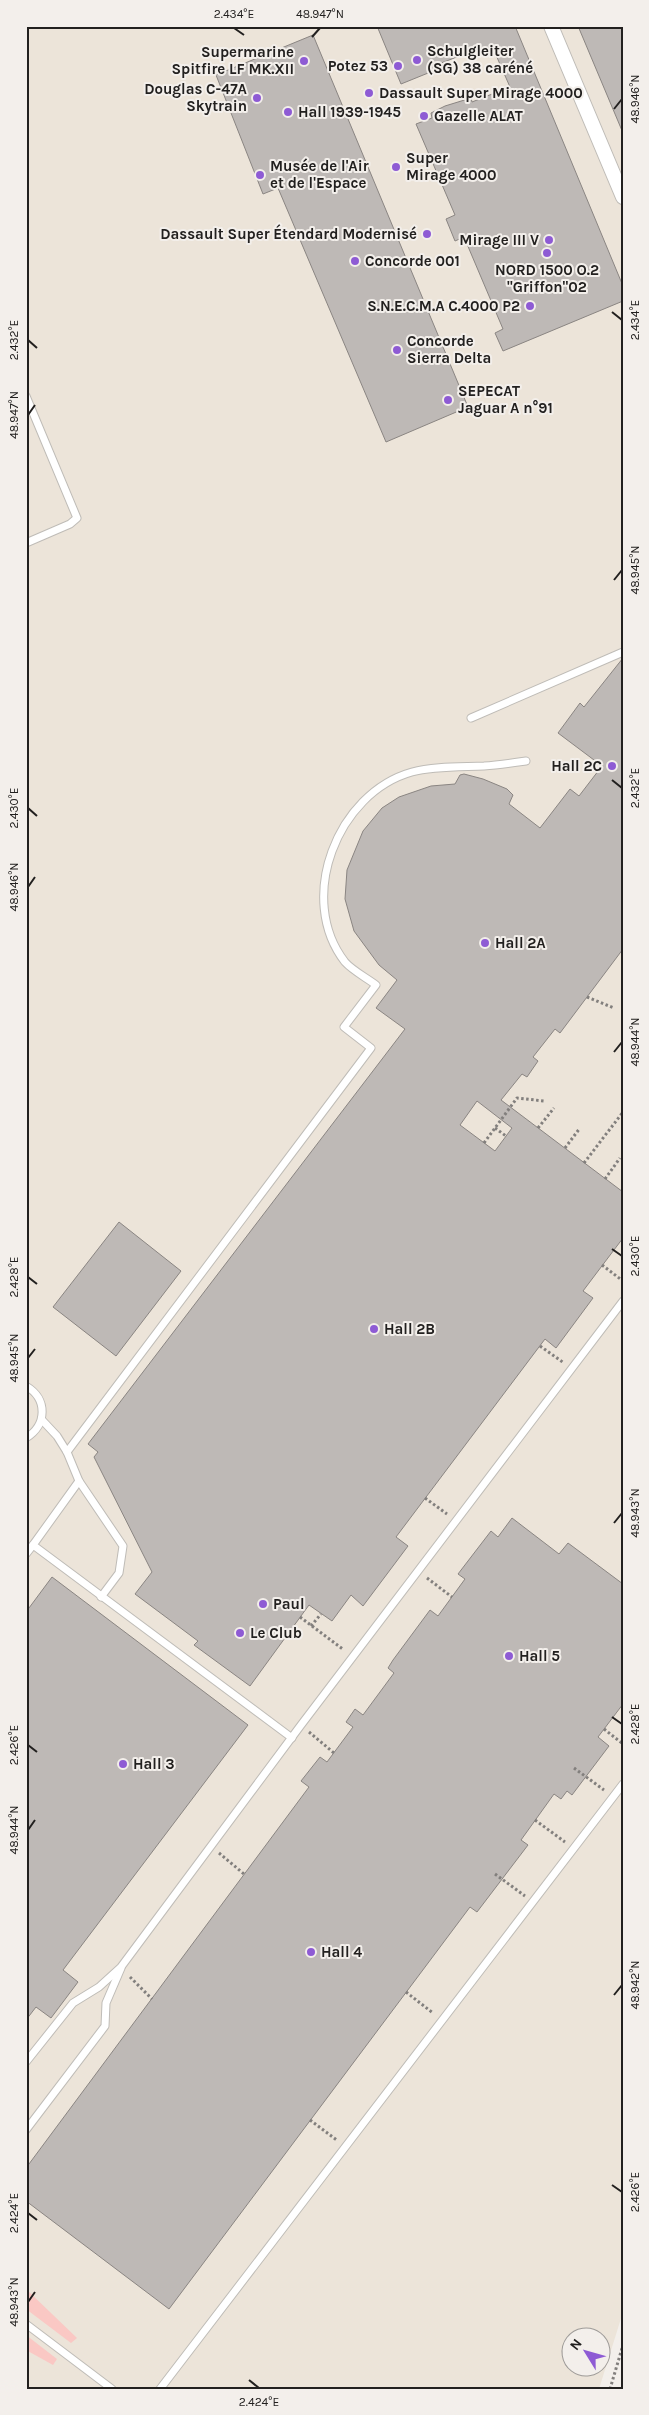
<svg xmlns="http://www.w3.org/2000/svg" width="649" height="2415" viewBox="0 0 649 2415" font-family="Karla,sans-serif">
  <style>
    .built { fill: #ece4d9; fill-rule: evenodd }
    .green { fill: #fac8c4 }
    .building { fill: #beb9b6; stroke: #8a8582; fill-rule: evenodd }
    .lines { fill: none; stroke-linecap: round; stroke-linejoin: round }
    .service-casing { stroke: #bfbcb7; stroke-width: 9 }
    .minor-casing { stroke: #bfbcb7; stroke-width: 16 }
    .path { stroke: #827f7d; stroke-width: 3; stroke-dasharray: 2.5 2.5; stroke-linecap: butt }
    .service { stroke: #fff; stroke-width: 7 }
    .minor { stroke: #fff; stroke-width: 14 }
    .ticks { fill: none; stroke: #22201f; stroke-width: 2 }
    .poi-dot { fill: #8e5bd4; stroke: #f3efeb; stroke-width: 2 }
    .labels { text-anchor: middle; stroke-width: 4; stroke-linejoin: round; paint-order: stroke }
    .poi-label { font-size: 15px; font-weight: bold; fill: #22201f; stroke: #f3efeb; text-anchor: start }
    .neatline { fill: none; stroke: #22201f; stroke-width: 2 }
    .ticks-label { font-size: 12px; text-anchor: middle; fill: #22201f }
  </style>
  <rect width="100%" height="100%" fill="#f3efeb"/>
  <path class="built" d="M26 26H623V2312L599 2389H26ZM572 2338H602V2368H572Z"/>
  <g class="green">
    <polygon points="26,2289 77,2338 71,2343 26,2309"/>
    <polygon points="26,2335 57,2359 53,2365 26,2350"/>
  </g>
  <g class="building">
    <polygon points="377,26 515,26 623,286 623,301 503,351 495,333 503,329 464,237 455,241 446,219 455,215 416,124 432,118 431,113 445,106 471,98 472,102 510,87 492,46 471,56 470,52 436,65 438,69 401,84"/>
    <polygon points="578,26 623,26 623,133"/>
    <polygon points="313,35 468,407 386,442 278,188 263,194 216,75"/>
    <path d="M623 658V949L560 1033 555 1029 533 1057 538 1061 527 1077 522 1074 501 1100 623 1192V1238L583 1291 593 1298 556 1348 545 1339 396 1537 408 1546 363 1606 351 1595 332 1621 309 1605 250 1686 194 1645 198 1641 135 1594 152 1572 94 1457 98 1452 88 1444 405 1029 376 1008 397 980 379 965 354 931 345 899 347 870 363 831 382 808 399 797 431 786 455 784 460 775 464 774 483 779 507 789 513 795 509 804 540 828 570 789 579 796 602 766 558 733 580 703 584 707ZM477 1101 512 1128 495 1151 460 1125Z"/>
    <polygon points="119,1222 181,1271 116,1356 53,1307"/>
    <polygon points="512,1518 559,1554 568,1543 623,1584 623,1704 598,1737 609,1746 572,1795 567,1791 561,1799 554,1794 521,1840 528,1845 477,1912 470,1907 169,2309 26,2201 26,2168 309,1787 301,1781 320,1757 327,1762 353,1727 346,1722 355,1709 363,1715 394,1673 388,1668 393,1660 430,1610 438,1616 465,1579 458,1574 491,1531 498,1537"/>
    <polygon points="52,1577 248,1725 63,1970 78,1982 51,2018 36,2007 26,2020 26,1612"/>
  </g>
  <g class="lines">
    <g class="service-casing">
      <g id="service">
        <polyline points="26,396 77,518 70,524 26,543"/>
        <polyline points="471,718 623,652"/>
        <path d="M26 1386C48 1399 47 1425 26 1438"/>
        <polyline points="42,1420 57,1436 67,1452 79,1481 123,1546 119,1573 101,1597"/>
        <path d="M67 1452 371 1048 344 1027 376 985C367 978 353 971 345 962 296 899 337 793 412 772 434 766 461 767 484 766 498 765 512 763 526 761"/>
        <polyline points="79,1481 33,1545 292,1738"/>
        <polyline points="26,1554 33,1545"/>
        <polyline points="26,2062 73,2003 99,1987 121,1967 301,1725 623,1301"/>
        <polyline points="26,2130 105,2026 106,2003 121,1968"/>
        <polyline points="26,2324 112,2389"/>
        <polyline points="160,2389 623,1784"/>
      </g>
    </g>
    <g class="minor-casing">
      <polyline id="minor" points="551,26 623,197"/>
    </g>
    <g class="path">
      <polyline points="587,997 614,1008"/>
      <polyline points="495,1128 506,1136"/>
      <polyline points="538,1128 554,1108"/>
      <polyline points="484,1143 517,1098 544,1101"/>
      <polyline points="565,1148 580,1128"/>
      <polyline points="584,1163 623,1112"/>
      <polyline points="605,1179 620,1158"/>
      <polyline points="602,1265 623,1281"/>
      <polyline points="540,1346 564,1363"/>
      <polyline points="425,1498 447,1514"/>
      <polyline points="427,1578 452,1597"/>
      <polyline points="300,1617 344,1650"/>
      <polyline points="311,1626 321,1614"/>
      <polyline points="604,1729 623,1744"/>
      <polyline points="309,1732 334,1753"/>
      <polyline points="574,1768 604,1790"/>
      <polyline points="535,1820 565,1842"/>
      <polyline points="219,1853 244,1874"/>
      <polyline points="495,1874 525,1896"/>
      <polyline points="130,1977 152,1999"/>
      <polyline points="406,1992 433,2013"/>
      <polyline points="310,2120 338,2141"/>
      <polyline points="610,2389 623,2345"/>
    </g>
    <use href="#service" class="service"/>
    <use href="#minor" class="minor"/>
  </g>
  <path class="ticks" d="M234 28 244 35M312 37 320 28M614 109 622 99M612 312 622 320M28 340 37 348M28 415 35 405M614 580 622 570M612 780 622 788M28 808 37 816M28 887 35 877M614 1052 622 1042M612 1249 622 1256M28 1277 37 1284M28 1358 35 1349M614 1523 622 1513M612 1717 622 1724M28 1745 37 1752M28 1830 35 1820M614 1995 622 1985M612 2185 622 2192M28 2213 37 2220M28 2302 35 2292M249 2380 259 2388"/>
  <g class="poi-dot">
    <circle cx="417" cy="60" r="5"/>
    <circle cx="304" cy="61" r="5"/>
    <circle cx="398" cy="66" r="5"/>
    <circle cx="369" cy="93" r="5"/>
    <circle cx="257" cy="98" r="5"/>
    <circle cx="288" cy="112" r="5"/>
    <circle cx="424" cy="116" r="5"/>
    <circle cx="396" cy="167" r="5"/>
    <circle cx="260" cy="175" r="5"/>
    <circle cx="427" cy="234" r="5"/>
    <circle cx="549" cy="240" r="5"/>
    <circle cx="547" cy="253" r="5"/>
    <circle cx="355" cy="261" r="5"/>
    <circle cx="530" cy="306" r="5"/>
    <circle cx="397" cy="350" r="5"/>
    <circle cx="448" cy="400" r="5"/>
    <circle cx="612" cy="766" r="5"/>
    <circle cx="485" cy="943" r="5"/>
    <circle cx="374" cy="1329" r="5"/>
    <circle cx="263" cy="1604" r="5"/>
    <circle cx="240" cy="1633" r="5"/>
    <circle cx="509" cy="1656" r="5"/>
    <circle cx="123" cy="1764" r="5"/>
    <circle cx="311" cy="1952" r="5"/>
  </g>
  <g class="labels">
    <g class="poi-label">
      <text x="427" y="56">Schulgleiter<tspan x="427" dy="17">(SG) 38 caréné</tspan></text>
      <text x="294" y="57" text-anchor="end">Supermarine<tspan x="294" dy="17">Spitfire LF MK.XII</tspan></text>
      <text x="388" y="71" text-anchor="end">Potez 53</text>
      <text x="247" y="94" text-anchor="end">Douglas C-47A<tspan x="247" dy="17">Skytrain</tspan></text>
      <text x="379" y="98">Dassault Super Mirage 4000</text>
      <text x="298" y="117">Hall 1939-1945</text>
      <text x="434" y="121">Gazelle ALAT</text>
      <text x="406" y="163">Super<tspan x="406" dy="17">Mirage 4000</tspan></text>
      <text x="270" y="171">Musée de l'Air<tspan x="270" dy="17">et de l'Espace</tspan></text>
      <text x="417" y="239" text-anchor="end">Dassault Super Étendard Modernisé</text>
      <text x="539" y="245" text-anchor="end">Mirage III V</text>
      <text x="365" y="266">Concorde 001</text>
      <text x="547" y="275" text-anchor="middle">NORD 1500 O.2<tspan x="547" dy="17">"Griffon"02</tspan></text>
      <text x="520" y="311" text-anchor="end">S.N.E.C.M.A C.4000 P2</text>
      <text x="407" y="346">Concorde<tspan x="407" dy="17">Sierra Delta</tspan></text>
      <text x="458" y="396">SEPECAT<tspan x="458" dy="17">Jaguar A n°91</tspan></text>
      <text x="602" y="771" text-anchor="end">Hall 2C</text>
      <text x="495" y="948">Hall 2A</text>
      <text x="384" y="1334">Hall 2B</text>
      <text x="273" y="1609">Paul</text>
      <text x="250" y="1638">Le Club</text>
      <text x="519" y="1661">Hall 5</text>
      <text x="133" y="1769">Hall 3</text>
      <text x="321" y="1957">Hall 4</text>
    </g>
  </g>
  <rect width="649" height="2415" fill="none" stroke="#f3efeb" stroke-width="55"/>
  <g transform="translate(586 2352) rotate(307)"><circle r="24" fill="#f3efeb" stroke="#9f9c99"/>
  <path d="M0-4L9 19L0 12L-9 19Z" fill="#8e5bd4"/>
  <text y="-8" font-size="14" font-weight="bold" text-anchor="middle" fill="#22201f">N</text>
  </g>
  <rect x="28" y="28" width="594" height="2360" class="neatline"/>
  <g class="ticks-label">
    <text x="234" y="18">2.434°E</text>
    <text x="320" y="18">48.947°N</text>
    <text transform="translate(635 99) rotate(-90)" y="4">48.946°N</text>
    <text transform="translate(635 320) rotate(-90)" y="4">2.434°E</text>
    <text transform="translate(14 340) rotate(-90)" y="4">2.432°E</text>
    <text transform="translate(14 415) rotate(-90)" y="4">48.947°N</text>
    <text transform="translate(635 570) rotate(-90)" y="4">48.945°N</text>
    <text transform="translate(635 788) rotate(-90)" y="4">2.432°E</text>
    <text transform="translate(14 808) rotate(-90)" y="4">2.430°E</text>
    <text transform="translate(14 887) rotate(-90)" y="4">48.946°N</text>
    <text transform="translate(635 1042) rotate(-90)" y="4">48.944°N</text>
    <text transform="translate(635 1256) rotate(-90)" y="4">2.430°E</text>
    <text transform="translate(14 1277) rotate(-90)" y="4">2.428°E</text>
    <text transform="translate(14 1358) rotate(-90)" y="4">48.945°N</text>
    <text transform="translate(635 1513) rotate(-90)" y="4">48.943°N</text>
    <text transform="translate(635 1724) rotate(-90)" y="4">2.428°E</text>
    <text transform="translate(14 1745) rotate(-90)" y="4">2.426°E</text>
    <text transform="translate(14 1830) rotate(-90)" y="4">48.944°N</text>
    <text transform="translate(635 1985) rotate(-90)" y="4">48.942°N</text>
    <text transform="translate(635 2192) rotate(-90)" y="4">2.426°E</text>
    <text transform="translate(14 2213) rotate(-90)" y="4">2.424°E</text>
    <text transform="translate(14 2302) rotate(-90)" y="4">48.943°N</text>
    <text x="259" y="2406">2.424°E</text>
  </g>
</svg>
